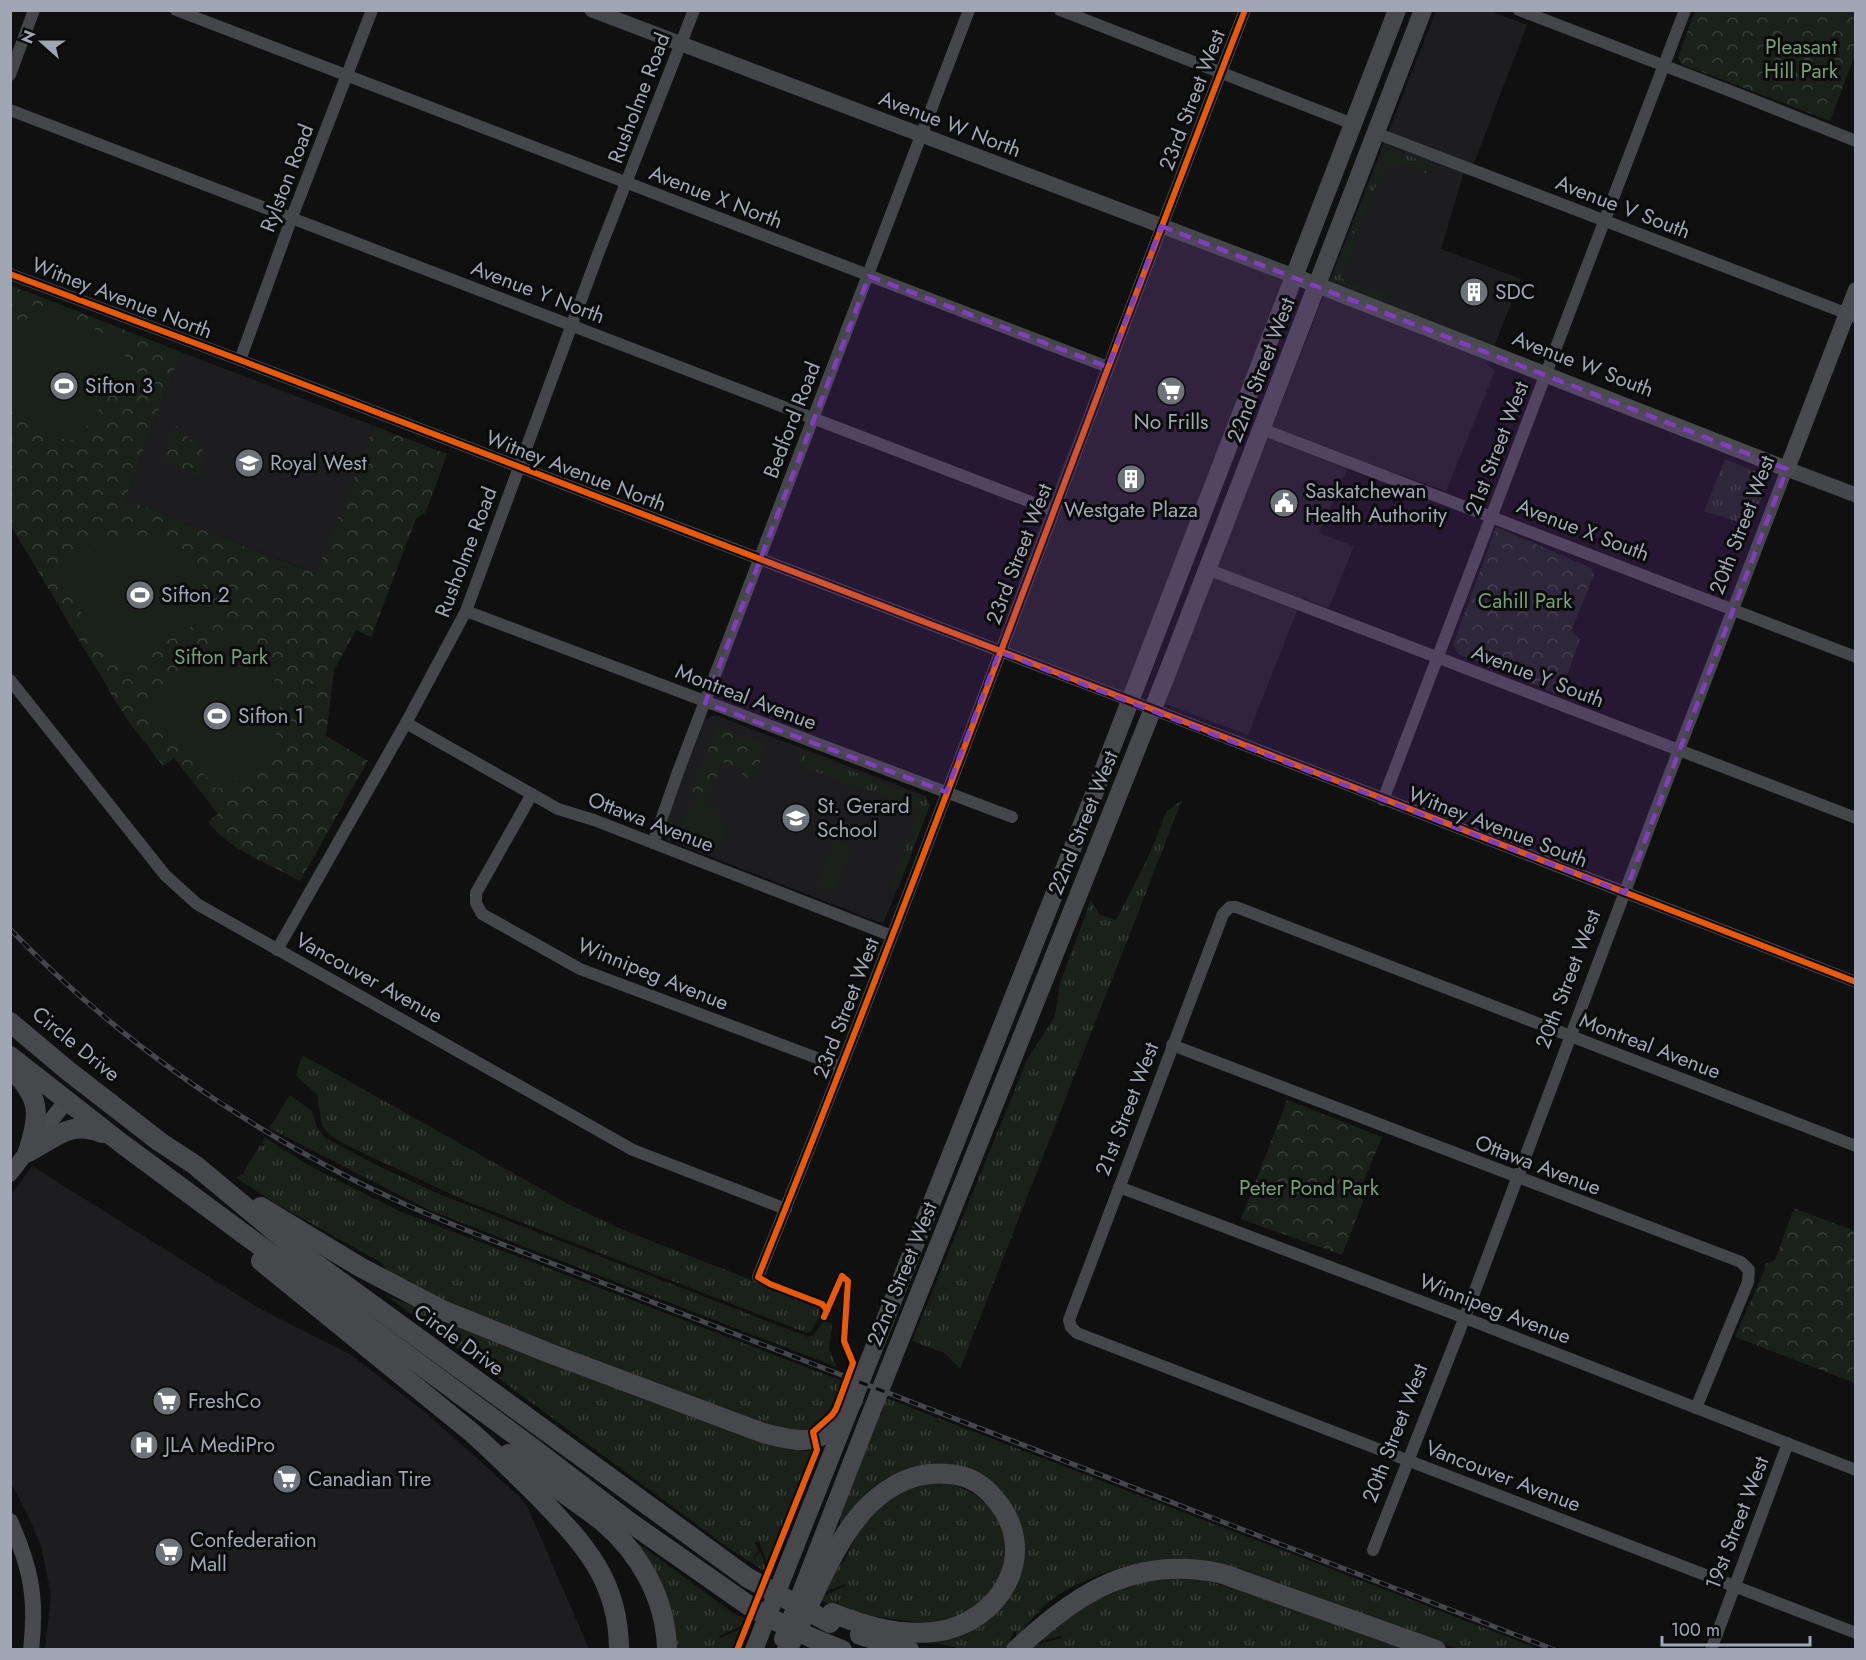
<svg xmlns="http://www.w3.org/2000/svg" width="1866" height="1660" viewBox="0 0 1866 1660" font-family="Jost,sans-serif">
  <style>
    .built { fill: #1d1d1f }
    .grass { fill: url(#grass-tufts) }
    .park { fill: url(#park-crowns) }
    .pitch { fill: #1a211b }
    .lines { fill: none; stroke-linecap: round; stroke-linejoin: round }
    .minor { stroke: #45464a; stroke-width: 12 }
    .tertiary { stroke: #45464a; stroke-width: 15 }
    .secondary { stroke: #494a4e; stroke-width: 16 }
    .primary { stroke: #47484c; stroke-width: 18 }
    .trunk { stroke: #47484c; stroke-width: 20 }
    .rail-casing { stroke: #45474a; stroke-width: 5 }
    .rail { stroke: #0b0b0c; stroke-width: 3; stroke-dasharray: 9; stroke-linecap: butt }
    .trunk-bridge { stroke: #47484c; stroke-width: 20 }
    .cycleway-casing { stroke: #0b0b0c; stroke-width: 10 }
    .cycleway { stroke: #e8590c; stroke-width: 6 }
    .marked { fill: #813ebd; fill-opacity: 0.2; stroke: #813ebd; stroke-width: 4.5; stroke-dasharray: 12 8; stroke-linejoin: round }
    .labels { text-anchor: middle; stroke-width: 6; stroke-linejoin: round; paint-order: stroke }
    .park-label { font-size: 21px; fill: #769f78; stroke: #0b0b0c }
    .street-label { font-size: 21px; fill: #a0a6b3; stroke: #0b0b0c }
    .poi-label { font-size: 21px; fill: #a0a6b3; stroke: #0b0b0c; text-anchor: start }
  </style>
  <defs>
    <pattern id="grass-tufts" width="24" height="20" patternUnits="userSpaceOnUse" patternTransform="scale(1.5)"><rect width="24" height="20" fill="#1a211b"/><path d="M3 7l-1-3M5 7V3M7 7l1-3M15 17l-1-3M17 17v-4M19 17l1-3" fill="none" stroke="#383e3a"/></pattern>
    <pattern id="park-crowns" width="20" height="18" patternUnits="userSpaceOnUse" patternTransform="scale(1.5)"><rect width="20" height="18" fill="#1a211b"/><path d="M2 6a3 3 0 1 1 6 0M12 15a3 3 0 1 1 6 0" fill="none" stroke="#383e3a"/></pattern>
  </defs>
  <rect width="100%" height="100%" fill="#101011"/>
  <g class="built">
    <polygon points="1436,11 1490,11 1527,25 1474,163 1463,175 1441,249 1521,279 1487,364 1495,371 1446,491 1352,458 1319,533 1354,546 1329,608 1302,598 1248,735 1163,703"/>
    <polygon points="1161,226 1294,276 1130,701 999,652 1020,579 1074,437 1108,367 1129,296"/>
    <polygon points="181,352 374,426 317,574 125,499"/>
    <polygon points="715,715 926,796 930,805 884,922 878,922 665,839 662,830 705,719"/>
    <polygon points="32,1166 257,1307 351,1355 425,1412 519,1496 528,1508 589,1649 45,1649 51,1595 45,1565 41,1546 29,1518 10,1481 11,1195"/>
  </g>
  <g class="grass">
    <path d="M1385 149H1391L1430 164 1425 175 1421 172 1422 169 1420 168 1419 170C1384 142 1364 213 1356 234L1351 233Z"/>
    <polygon points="1351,235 1355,238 1340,278 1381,294 1384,286 1386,287 1385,297 1382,299 1334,279"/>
    <polygon points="1725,459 1764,475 1767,483 1751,526 1704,511"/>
    <polygon points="803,752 927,800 929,807 898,889 891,886 919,811 907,807 907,804 798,765"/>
    <polygon points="1182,800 960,1369 945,1353 912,1341 1027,1060 1055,1016 1060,983 1091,900 1099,914 1116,920 1147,860 1167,811"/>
    <polygon points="302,1055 570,1205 623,1230 818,1306 821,1313 812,1330 807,1333 802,1331 466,1201 346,1145 330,1135 322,1126 317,1094 296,1076"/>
    <polygon points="290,1095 312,1111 316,1125 324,1137 380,1167 439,1194 808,1337 813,1335 824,1321 832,1324 829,1349 837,1367 429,1210 269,1128"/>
    <path d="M264 1137 306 1164 399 1211 845 1382C837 1401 829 1423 807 1430V1434L763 1424 453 1306 387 1272 382 1263 275 1203 236 1178 242 1174 245 1175 243 1173 260 1145 264 1146 263 1144Z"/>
    <polygon points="387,1296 760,1439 793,1450 815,1451 768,1566 759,1541 755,1543 759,1552 755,1554 754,1562 756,1555 760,1552 766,1567 764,1571 723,1544"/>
    <path d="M886 1398 1539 1649H1459L1204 1561C1192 1561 1180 1559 1167 1560 1133 1560 1087 1577 1058 1595 1041 1606 1028 1623 1016 1638V1632H1013L1009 1644 1003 1649H963L925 1641 966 1634 990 1617 1024 1539C1021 1530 1019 1520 1015 1512 1010 1500 998 1489 988 1481 952 1457 910 1460 876 1485 860 1496 850 1512 840 1528V1514L879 1414H883L882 1409Z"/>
    <path d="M937 1481C985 1488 1020 1527 999 1576 993 1589 985 1601 973 1608 955 1619 937 1622 917 1625L914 1622 860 1614 836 1607 840 1598 834 1607 821 1600 823 1596 846 1586 845 1584 822 1593 836 1570 845 1560 860 1529 880 1508 906 1489Z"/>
    <polygon points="632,1539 733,1613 746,1619 742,1626 728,1632 726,1625 727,1632 719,1636 720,1638 743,1628 735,1649 674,1649"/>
    <path d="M1165 1577 1201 1580 1238 1589 1403 1649 1028 1650 1032 1646 1062 1638 1061 1636 1036 1642C1059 1624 1106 1591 1133 1583 1143 1580 1155 1579 1165 1577Z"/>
  </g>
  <g class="park">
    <polygon points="1695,11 1855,11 1855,54 1830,121 1681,64 1678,57"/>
    <path d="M10 285 181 352 125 499 316 574 374 426 447 454 426 512 416 519 371 637 356 630 334 670 326 736 368 761 300 881C269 864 230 851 208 822L218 814 174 758 163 766 125 717 11 526Z"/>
    <polygon points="175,425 207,454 199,476 161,461"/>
    <polygon points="1496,527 1591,568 1594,575 1571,631 1580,639 1560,695 1458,654 1453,645"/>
    <polygon points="718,727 766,745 756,772 749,778 743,775 740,769 723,762 707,798 691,792"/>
    <polygon points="1287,1100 1382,1137 1361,1188 1363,1202 1342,1255 1241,1219"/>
    <polygon points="1794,1208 1855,1231 1855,1383 1735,1337 1764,1271 1765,1264 1775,1260"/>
  </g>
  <g class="pitch">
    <path d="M52 311C70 320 117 335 124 352 127 358 127 365 128 371L77 439 66 441 11 401V329L31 316Z"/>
    <path d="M126 535C151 536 185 542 196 568 203 583 206 599 216 612L124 666 111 665 60 574 83 552 104 539Z"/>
    <path d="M1506 555C1511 557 1518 559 1523 563 1547 579 1508 619 1494 576L1502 557Z"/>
    <path d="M235 631C244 642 255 651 264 662 285 689 285 731 263 757 251 772 233 780 217 789L146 707 147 699Z"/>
    <path d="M693 795C719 807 730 821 720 850L683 837 680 831Z"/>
    <polygon points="834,840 852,847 834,893 816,886"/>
  </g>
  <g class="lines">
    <g class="minor">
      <polyline points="176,10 1108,367"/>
      <polyline points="1060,10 1353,124"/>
      <polyline points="1519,10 1738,94 1856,141"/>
      <polyline points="10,75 34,10"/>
      <polyline points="10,110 1052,510"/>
      <polyline points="1376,133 1856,317"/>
      <polyline points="10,274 240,360 1152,709 1856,982"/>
      <polyline points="240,360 292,217 372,10"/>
      <polyline points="1262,429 1856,657"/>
      <polyline points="1207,569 1856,818"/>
      <polyline points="466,611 1012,817"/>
      <polyline points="10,680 165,875 197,904 633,1150 786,1209"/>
      <polyline points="406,723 558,809 594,820 892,936"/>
      <polyline points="532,794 476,893 476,903 482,914 580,969 841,1067"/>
      <polyline points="1383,800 1685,10"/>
      <polyline points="653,843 678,772 969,10"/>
      <polyline points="277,950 406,723 466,611 598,254 694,10"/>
      <polyline points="1172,1045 1741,1262 1749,1270 1748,1282 1696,1408"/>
      <polyline points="1856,1146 1236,907 1230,907 1223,914 1069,1320 1071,1327 1077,1333 1856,1633"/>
      <polyline points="1119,1187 1465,1318 1856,1470"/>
      <path d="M758 1277C927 858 1081 432 1245 10"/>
      <polyline points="1373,1550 1468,1309 1652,820 1787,469"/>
      <polyline points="1711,1650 1788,1443"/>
    </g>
    <g class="tertiary">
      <polyline points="592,10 1294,276"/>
      <polyline points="1787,469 1856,495"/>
    </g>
    <g class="secondary">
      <polyline points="1294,276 1787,469 1856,290"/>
      <polyline points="10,1174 66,1101"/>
      <path d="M10 1521C31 1568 37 1598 31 1650"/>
    </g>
    <g class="primary">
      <polyline points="783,1639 869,1418 1168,671 1423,10"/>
      <polyline points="754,1650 1098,784 1397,10"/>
    </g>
    <g class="trunk">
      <polyline points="10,1022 67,1070 160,1142 195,1165 297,1250 748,1578"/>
      <polyline points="10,1056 121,1143 530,1446 628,1521 748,1605"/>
      <path d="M11 1068C41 1099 40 1112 28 1152"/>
      <path d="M28 1152C56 1138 69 1120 102 1133"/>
      <path d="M261 1207 360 1267 442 1310 549 1353 763 1433C812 1446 826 1444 853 1400"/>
      <path d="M261 1261 470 1431C494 1452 517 1475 540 1498 585 1545 619 1581 619 1650"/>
      <path d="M508 1454C528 1465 546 1480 565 1494 577 1503 590 1512 602 1521 640 1553 666 1599 667 1650"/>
      <polyline points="860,1635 909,1650"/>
      <polyline points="812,1638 842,1650"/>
      <path d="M787 1650C811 1605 834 1538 870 1504 892 1483 918 1471 948 1474 967 1475 983 1484 995 1499 1042 1553 1000 1624 934 1632 900 1636 864 1626 832 1613"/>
      <path d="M1016 1650C1076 1593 1136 1554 1223 1574L1436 1650"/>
    </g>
    <g class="rail-casing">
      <path id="rail" d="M10 929C106 1029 222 1112 344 1175 390 1199 438 1219 486 1238L1555 1650"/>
    </g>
    <use href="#rail" class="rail"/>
    <g class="trunk-bridge">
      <polyline points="748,1578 830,1623"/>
      <polyline points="748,1605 776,1621 812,1638"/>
    </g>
    <g class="cycleway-casing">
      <g id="cycleway">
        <polyline points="10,274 240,360 1152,709 1856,982"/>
        <path d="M827 1310 822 1304 770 1284 758 1277C927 858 1081 432 1245 10"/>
        <polyline points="737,1650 817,1450 813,1432 832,1415 836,1409 853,1363 844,1341 848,1281 842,1276 824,1317"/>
      </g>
    </g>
    <use href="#cycleway" class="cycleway"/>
  </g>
  <path class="marked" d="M1161 226 1787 469 1625 893 999 652 946 792 705 703 869 276 1108 367Z"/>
  <defs>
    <g id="building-disc" transform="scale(1.5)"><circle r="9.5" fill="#6e727a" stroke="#0b0b0c"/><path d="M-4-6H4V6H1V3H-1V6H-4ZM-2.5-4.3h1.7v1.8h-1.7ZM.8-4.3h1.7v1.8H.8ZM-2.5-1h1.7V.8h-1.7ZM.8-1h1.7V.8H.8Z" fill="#fff"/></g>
    <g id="stadium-disc" transform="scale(1.5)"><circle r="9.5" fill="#6e727a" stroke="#0b0b0c"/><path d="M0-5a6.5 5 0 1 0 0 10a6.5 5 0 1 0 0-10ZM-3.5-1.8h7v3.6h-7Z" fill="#fff"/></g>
    <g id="supermarket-disc" transform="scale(1.5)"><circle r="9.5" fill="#6e727a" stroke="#0b0b0c"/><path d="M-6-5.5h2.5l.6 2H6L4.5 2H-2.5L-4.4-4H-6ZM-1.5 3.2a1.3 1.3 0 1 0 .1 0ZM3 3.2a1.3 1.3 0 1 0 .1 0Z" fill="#fff"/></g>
    <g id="school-disc" transform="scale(1.5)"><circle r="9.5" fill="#6e727a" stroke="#0b0b0c"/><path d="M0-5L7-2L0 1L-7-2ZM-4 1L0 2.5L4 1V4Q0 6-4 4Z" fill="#fff"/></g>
    <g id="civic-disc" transform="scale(1.5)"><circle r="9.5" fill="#6e727a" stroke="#0b0b0c"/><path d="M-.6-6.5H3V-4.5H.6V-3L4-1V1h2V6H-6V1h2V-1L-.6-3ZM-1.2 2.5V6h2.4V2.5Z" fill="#fff"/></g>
    <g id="hospital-disc" transform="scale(1.5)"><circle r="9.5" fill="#6e727a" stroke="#0b0b0c"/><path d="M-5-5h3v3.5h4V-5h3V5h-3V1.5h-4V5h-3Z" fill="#fff"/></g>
  </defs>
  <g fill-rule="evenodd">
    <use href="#building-disc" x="1474" y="292"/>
    <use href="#stadium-disc" x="64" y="386"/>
    <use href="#supermarket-disc" x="1171" y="391"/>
    <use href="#school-disc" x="249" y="463"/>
    <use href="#building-disc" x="1131" y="479"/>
    <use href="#civic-disc" x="1284" y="503"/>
    <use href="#stadium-disc" x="140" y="595"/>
    <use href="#stadium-disc" x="217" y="716"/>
    <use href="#school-disc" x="796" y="818"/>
    <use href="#supermarket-disc" x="167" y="1401"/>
    <use href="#hospital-disc" x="144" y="1445"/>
    <use href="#supermarket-disc" x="287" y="1479"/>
    <use href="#supermarket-disc" x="169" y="1552"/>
  </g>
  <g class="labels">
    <g class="park-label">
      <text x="1801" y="54">Pleasant<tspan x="1801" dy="24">Hill Park</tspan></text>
      <text x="1525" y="608">Cahill Park</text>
      <text x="221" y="664">Sifton Park</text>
      <text x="1309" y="1195">Peter Pond Park</text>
    </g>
    <g class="street-label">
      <text transform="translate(639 98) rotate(-69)" y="7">Rusholme Road</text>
      <text transform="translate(1192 100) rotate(-69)" y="7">23rd Street West</text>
      <text transform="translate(950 124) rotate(21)" y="7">Avenue W North</text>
      <text transform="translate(287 178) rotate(-69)" y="7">Rylston Road</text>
      <text transform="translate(716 197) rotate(21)" y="7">Avenue X North</text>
      <text transform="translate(1623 207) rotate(21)" y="7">Avenue V South</text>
      <text transform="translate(538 292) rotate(21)" y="7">Avenue Y North</text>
      <text transform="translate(122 298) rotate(21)" y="7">Witney Avenue North</text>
      <text transform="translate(1583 364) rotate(21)" y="7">Avenue W South</text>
      <text transform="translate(1261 370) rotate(-69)" y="7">22nd Street West</text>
      <text transform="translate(792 420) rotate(-69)" y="7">Bedford Road</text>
      <text transform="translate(1497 448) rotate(-69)" y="7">21st Street West</text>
      <text transform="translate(576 471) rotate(21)" y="7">Witney Avenue North</text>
      <text transform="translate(1742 525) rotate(-69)" y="7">20th Street West</text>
      <text transform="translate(1583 530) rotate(21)" y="7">Avenue X South</text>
      <text transform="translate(466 552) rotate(-69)" y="7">Rusholme Road</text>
      <text transform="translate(1019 554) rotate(-69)" y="7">23rd Street West</text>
      <text transform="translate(1538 676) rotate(21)" y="7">Avenue Y South</text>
      <text transform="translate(746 697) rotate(21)" y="7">Montreal Avenue</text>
      <text transform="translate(651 822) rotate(21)" y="7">Ottawa Avenue</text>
      <text transform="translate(1083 823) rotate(-68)" y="7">22nd Street West</text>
      <text transform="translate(1498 827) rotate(21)" y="7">Witney Avenue South</text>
      <text transform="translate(653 974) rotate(22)" y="7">Winnipeg Avenue</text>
      <text transform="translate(369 978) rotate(29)" y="7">Vancouver Avenue</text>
      <text transform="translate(1568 979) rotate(-69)" y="7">20th Street West</text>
      <text transform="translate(846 1008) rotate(-69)" y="7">23rd Street West</text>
      <text transform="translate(76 1044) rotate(39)" y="7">Circle Drive</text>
      <text transform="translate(1650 1046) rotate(21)" y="7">Montreal Avenue</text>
      <text transform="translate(1127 1109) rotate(-69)" y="7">21st Street West</text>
      <text transform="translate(1538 1165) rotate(21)" y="7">Ottawa Avenue</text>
      <text transform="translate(902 1274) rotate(-68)" y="7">22nd Street West</text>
      <text transform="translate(1495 1309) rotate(21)" y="7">Winnipeg Avenue</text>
      <text transform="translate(459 1340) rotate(36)" y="7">Circle Drive</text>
      <text transform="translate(1395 1433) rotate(-69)" y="7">20th Street West</text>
      <text transform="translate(1503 1476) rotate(21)" y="7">Vancouver Avenue</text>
      <text transform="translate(1737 1523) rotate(-69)" y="7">19st Street West</text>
    </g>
    <g class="poi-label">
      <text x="1495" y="299">SDC</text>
      <text x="85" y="393">Sifton 3</text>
      <text x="1171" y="429" text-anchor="middle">No Frills</text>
      <text x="270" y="470">Royal West</text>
      <text x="1305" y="498">Saskatchewan<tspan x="1305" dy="24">Health Authority</tspan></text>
      <text x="1131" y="517" text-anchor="middle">Westgate Plaza</text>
      <text x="161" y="602">Sifton 2</text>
      <text x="238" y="723">Sifton 1</text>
      <text x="817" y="813">St. Gerard<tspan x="817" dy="24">School</tspan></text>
      <text x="188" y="1408">FreshCo</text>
      <text x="165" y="1452">JLA MediPro</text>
      <text x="308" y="1486">Canadian Tire</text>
      <text x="190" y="1547">Confederation<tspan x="190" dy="24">Mall</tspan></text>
    </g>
  </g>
  <rect width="1866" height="1660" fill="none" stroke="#a0a6b3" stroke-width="24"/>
  <g transform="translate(42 42) rotate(291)" stroke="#0b0b0c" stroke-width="4.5" paint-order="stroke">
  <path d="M0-4.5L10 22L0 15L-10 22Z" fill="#a0a6b3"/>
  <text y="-9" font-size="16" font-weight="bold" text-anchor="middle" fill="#a0a6b3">N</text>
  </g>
  <path d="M1662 1636v9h148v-9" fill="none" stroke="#a0a6b3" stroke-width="3"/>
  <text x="1671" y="1636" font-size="18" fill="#a0a6b3" stroke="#0b0b0c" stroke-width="4.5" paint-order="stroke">100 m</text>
</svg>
